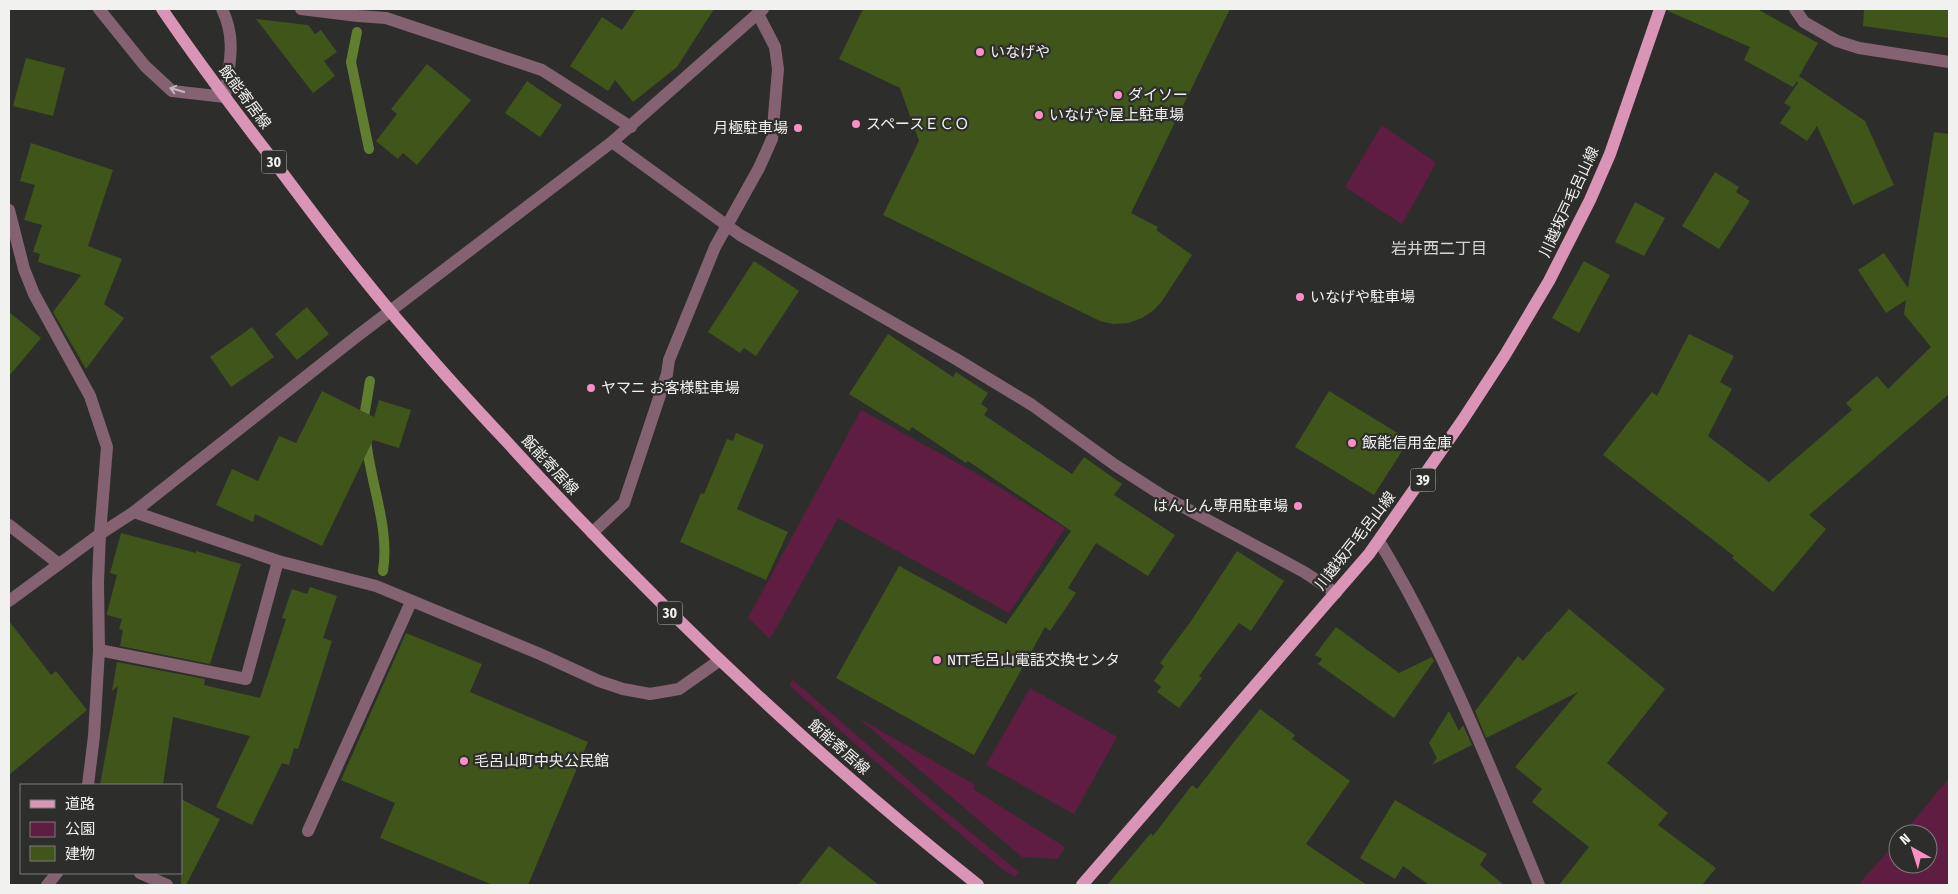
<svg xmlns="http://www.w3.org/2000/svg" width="1958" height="894" viewBox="0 0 1958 894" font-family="'Fira Sans Condensed','Noto Sans JP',sans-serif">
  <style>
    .green { fill: #5f1d42 }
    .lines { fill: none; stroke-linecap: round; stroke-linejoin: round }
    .stream { stroke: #607e30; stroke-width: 10 }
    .building { fill: #3f551a }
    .minor { stroke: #846272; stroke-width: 12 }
    .major { stroke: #da94b6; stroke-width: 12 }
    .oneway { stroke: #c5b8be }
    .poi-dot { fill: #fb8fc5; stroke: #2d2e2b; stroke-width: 2 }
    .labels { text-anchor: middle; stroke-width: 4.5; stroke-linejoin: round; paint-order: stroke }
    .shield { fill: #2d2e2b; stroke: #b6b6b5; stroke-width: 1 }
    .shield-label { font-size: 14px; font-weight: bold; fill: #f1f1f0 }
    .poi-label { font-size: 15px; fill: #f1f1f0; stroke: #2d2e2b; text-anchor: start }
    .street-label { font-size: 15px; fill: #f1f1f0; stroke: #2d2e2b }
    .neighbourhood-label { font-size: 16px; fill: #d4d5d2; stroke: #2d2e2b }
  </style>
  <rect width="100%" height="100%" fill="#2d2e2b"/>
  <g class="green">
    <polygon points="1382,125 1436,163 1402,224 1345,187"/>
    <polygon points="861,410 981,476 1065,528 1009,613 838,518 770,639 748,618"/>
    <path d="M793 680 924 794 1019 872 1015 877 1002 869C930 809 859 748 789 685Z"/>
    <polygon points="1030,688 1117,737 1074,814 986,765"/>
    <polygon points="857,717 975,785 973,789 1065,847 1058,859 1022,857"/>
    <polygon points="1949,778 1949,885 1858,885 1898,840 1898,864 1928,864 1928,834 1903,834"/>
  </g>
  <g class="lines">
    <g class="stream">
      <polyline points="357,32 351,62 369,149"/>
      <polyline points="364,425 364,417 370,381"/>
      <path d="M366 439C370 483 390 527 383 571"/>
    </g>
  </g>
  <g class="building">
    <polygon points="636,9 714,9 677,67 633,102 615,80 608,91 570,66 602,17 622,30"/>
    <polygon points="863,9 1230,9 1131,213 1158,227 1156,230 1192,255 1162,301 1154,310 1142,318 1128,323 1113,324 1100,321 883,215 919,141 900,88 839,59"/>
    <polygon points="1668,9 1757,9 1818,43 1799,76 1865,121 1894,185 1853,205 1817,126 1807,141 1780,123 1791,107 1784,103 1798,83 1797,81 1793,87 1744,60 1750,47 1668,11"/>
    <polygon points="1864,9 1949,9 1949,38 1863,26"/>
    <polygon points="256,19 308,25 315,34 321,30 337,52 324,61 335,76 313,93"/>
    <polygon points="26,58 65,68 53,116 13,106"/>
    <polygon points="427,64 471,100 417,165 403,153 398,159 376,141 397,114 391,109"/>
    <polygon points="527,81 562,105 540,137 505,113"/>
    <polygon points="1934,132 1949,134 1949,394 1809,515 1826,529 1773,592 1732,558 1734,556 1603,455 1652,392 1657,396 1689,334 1734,356 1720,382 1732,389 1708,436 1769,482 1852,410 1846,403 1877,376 1888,389 1931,347 1904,314 1906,300 1886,313 1858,270 1884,253 1908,288"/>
    <polygon points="31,143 113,170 88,246 122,259 104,304 124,318 86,369 53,312 81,275 38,262 40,254 33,252 42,225 24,220 35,185 20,181"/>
    <polygon points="1715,172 1739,187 1736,192 1750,201 1719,249 1682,226"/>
    <polygon points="1635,202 1665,218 1644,256 1615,242"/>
    <polygon points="754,261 799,291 756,356 744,348 740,353 708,332"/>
    <polygon points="1584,261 1610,275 1579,333 1552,318"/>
    <polygon points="307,307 329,334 297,360 275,334"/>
    <polygon points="9,312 41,338 9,376"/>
    <polygon points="252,327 274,357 231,387 210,357"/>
    <polygon points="888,334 953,377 956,372 988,393 981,404 988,409 984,415 1072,474 1084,457 1122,484 1114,495 1175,535 1148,576 1096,543 1068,588 1076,593 1050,631 1045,627 974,755 836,678 899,566 1006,624 1071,531 968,461 966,463 912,427 909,431 849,394"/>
    <polygon points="322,391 374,417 379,400 411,410 399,448 373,440 322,546 255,514 253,522 216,505 232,469 258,481 279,436 296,443"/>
    <polygon points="1329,391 1409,440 1374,495 1295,447"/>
    <polygon points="736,433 764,445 737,509 788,532 766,580 680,542 701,493 704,494 727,439 733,441"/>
    <polygon points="121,533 196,553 196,551 241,564 210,664 120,646 123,630 119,629 122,619 107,615 107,613 117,575 110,573"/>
    <polygon points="1237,551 1284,581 1251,631 1239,623 1199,676 1202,678 1179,708 1157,692 1161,687 1154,681 1164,666 1160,663 1191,621"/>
    <polygon points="310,587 337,596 323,638 332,641 298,749 294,748 289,765 282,763 252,825 216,807 250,736 173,717 163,785 100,785 118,686 112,691 117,662 205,679 204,685 260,698 286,619 282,618 292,589 307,594"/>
    <polygon points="1569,609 1665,689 1607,763 1668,813 1658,825 1716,868 1702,885 1559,885 1589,847 1532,802 1542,789 1515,767 1578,692 1486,738 1475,711 1518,656 1523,661 1548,631 1549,632"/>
    <polygon points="9,621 51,675 56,671 87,710 9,775"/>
    <polygon points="1336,627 1399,673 1432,657 1434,661 1394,718 1318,664 1322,659 1315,655"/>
    <polygon points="406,633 482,664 470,692 588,742 528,885 493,885 380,838 395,803 341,780"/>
    <polygon points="1260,709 1295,735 1292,739 1350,781 1306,844 1367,885 1107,885 1151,833 1153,836 1192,785 1197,789"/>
    <polygon points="1449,711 1459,731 1463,725 1472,745 1432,765 1437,758 1429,743"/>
    <polygon points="181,799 220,819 186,885 181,885"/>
    <polygon points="1395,800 1487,854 1480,865 1504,885 1429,885 1403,866 1395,879 1360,858"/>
    <polygon points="829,846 879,885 798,885"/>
  </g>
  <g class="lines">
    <g class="minor">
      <path d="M99 9 145 66 172 91 225 97C229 64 237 40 222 9"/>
      <polyline points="301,9 358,16 386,18 542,70 631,127"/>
      <polyline points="1795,9 1804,22 1837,41 1859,48 1949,62"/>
      <polyline points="612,142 740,235 956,359 1032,405 1115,465 1163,496 1304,572 1336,593"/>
      <polyline points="9,210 24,269 34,294 90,396 107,447 100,534 98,582 99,650 94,736 88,785"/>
      <polyline points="134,512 278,561 376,586 540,654 599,681 623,689 650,694 679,689 720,660"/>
      <polyline points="9,525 59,564"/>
      <polyline points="592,533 624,503 667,374 669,360 715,247 759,168 772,139 778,69 775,47 758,14"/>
      <path d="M1379 541C1445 650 1491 769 1539 885"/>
      <polyline points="9,601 100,534 134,512 356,337 612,142 763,9"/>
      <polyline points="99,650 246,679 278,561"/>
      <polyline points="308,831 411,602"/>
      <polyline points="140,873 167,885"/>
      <polyline points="47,885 57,873"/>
    </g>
    <g class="major">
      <path d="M162 9C196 59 232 107 269 155 316 218 363 281 415 340 445 375 476 409 508 443 653 602 809 751 978 885"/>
      <polyline points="1082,885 1369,554 1462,421 1505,355 1549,281 1590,200 1610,154 1660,9"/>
    </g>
  </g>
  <defs><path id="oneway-shaft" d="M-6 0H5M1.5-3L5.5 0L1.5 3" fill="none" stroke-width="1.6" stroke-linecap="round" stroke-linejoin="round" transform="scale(1.25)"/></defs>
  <use class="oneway" href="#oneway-shaft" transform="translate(177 90) rotate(-164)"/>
  <g class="poi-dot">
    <circle cx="980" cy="52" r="5"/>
    <circle cx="1118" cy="95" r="5"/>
    <circle cx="1039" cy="115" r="5"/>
    <circle cx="856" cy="124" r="5"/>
    <circle cx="798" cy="128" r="5"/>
    <circle cx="1300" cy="297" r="5"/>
    <circle cx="591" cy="388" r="5"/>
    <circle cx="1352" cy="443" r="5"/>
    <circle cx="1298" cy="506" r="5"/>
    <circle cx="937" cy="660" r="5"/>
    <circle cx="464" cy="761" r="5"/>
  </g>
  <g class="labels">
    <g class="shield">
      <rect x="261.5" y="150.5" width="25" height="23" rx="4"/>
      <rect x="1410.5" y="468.5" width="25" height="23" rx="4"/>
      <rect x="657.5" y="601.5" width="25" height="23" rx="4"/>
    </g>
    <g class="shield-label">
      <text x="274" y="167">30</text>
      <text x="1423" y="485">39</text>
      <text x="670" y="618">30</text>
    </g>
    <g class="poi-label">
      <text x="990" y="57">いなげや</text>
      <text x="1128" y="100">ダイソー</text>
      <text x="1049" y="120">いなげや屋上駐車場</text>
      <text x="866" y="129">スペースＥＣＯ</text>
      <text x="788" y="133" text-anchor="end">月極駐車場</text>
      <text x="1310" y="302">いなげや駐車場</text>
      <text x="601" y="393">ヤマニ お客様駐車場</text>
      <text x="1362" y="448">飯能信用金庫</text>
      <text x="1288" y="511" text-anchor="end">はんしん専用駐車場</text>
      <text x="947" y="665">NTT毛呂山電話交換センタ</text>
      <text x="474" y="766">毛呂山町中央公民館</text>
    </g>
    <g class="street-label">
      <text transform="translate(245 97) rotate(53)" y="5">飯能寄居線</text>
      <text transform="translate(1569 202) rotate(-65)" y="5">川越坂戸毛呂山線</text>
      <text transform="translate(550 465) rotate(47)" y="5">飯能寄居線</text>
      <text transform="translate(1355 541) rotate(-52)" y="5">川越坂戸毛呂山線</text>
      <text transform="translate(839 747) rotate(41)" y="5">飯能寄居線</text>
    </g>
    <g class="neighbourhood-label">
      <text x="1439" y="254">岩井西二丁目</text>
    </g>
  </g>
  <rect width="1958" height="894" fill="none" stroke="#f1f1f0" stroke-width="20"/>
  <rect x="20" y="784" width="162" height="90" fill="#2d2e2b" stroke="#7b7c7a"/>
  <rect x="30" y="800" width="25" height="8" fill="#da94b6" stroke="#7b7c7a"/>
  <text x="65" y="809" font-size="15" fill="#f1f1f0">道路</text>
  <rect x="30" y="822" width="25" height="15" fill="#5f1d42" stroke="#7b7c7a"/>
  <text x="65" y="834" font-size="15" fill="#f1f1f0">公園</text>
  <rect x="30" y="846" width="25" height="15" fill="#3f551a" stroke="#7b7c7a"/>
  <text x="65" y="859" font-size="15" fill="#f1f1f0">建物</text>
  <g transform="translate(1913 849) rotate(321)"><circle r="24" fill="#2d2e2b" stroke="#7b7c7a"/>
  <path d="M0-4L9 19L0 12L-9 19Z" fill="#fb8fc5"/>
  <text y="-8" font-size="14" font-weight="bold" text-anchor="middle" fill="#f1f1f0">N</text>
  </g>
</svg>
